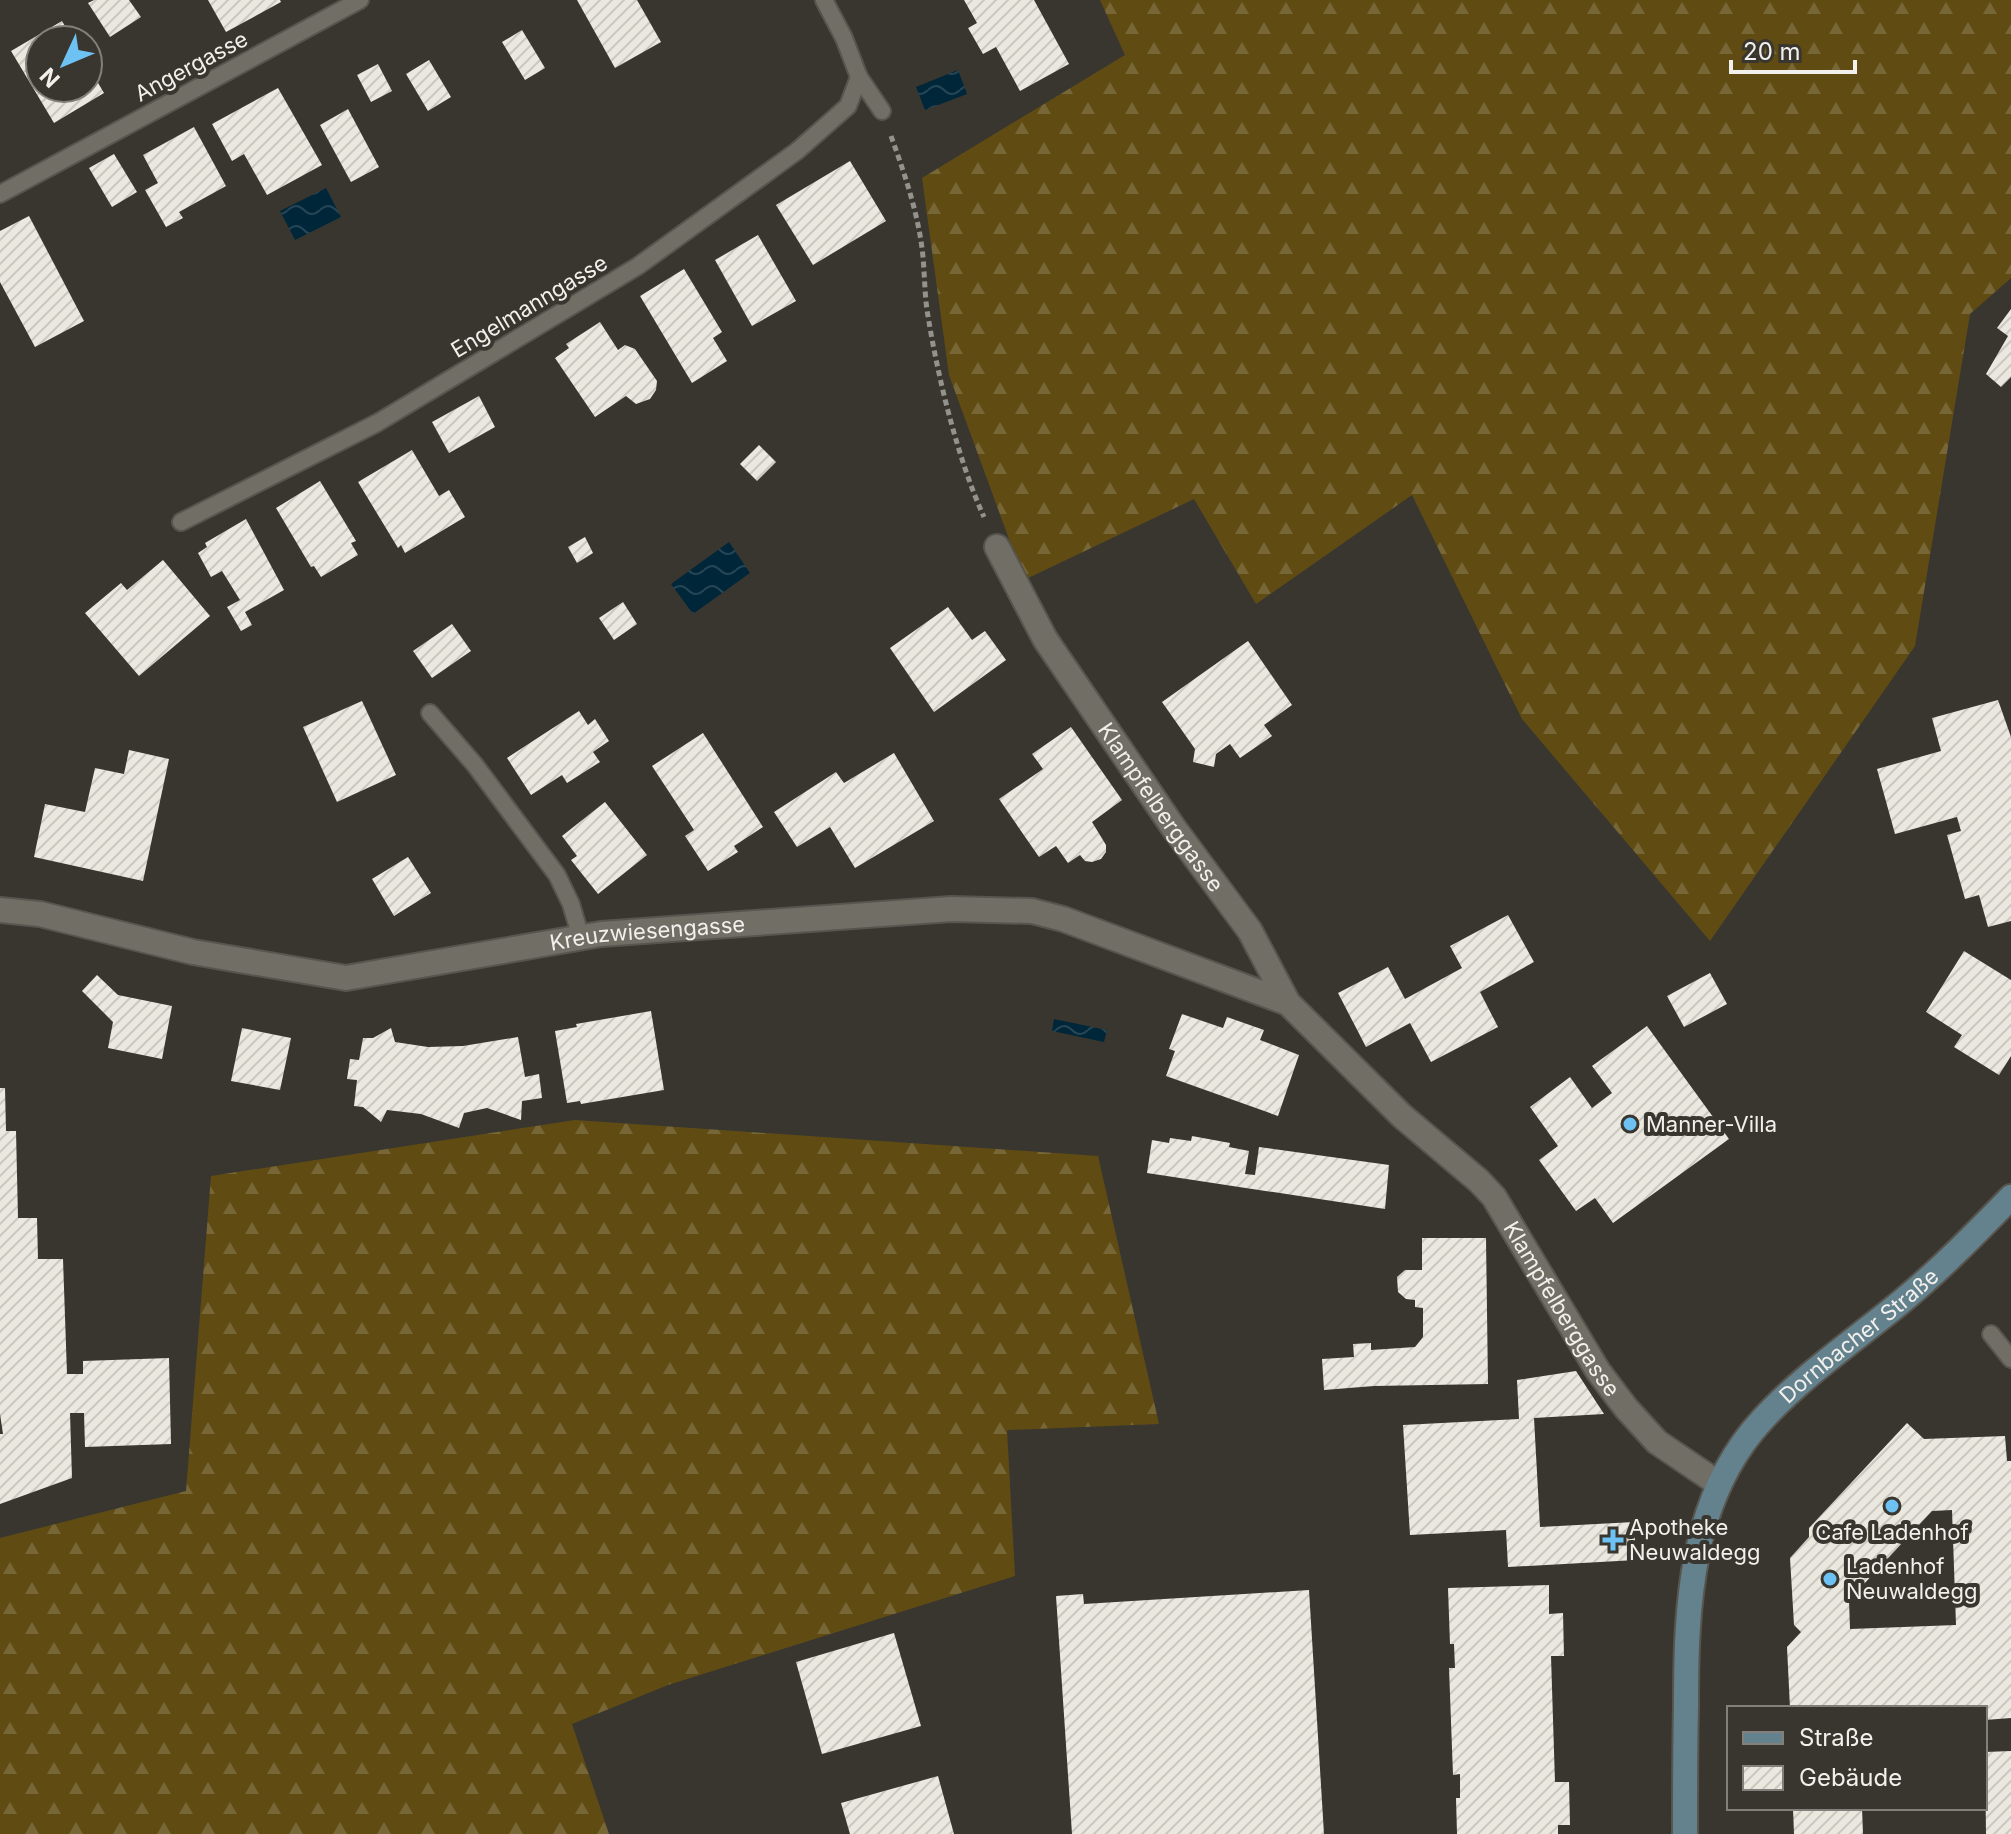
<svg xmlns="http://www.w3.org/2000/svg" width="2011" height="1834" viewBox="0 0 2011 1834" font-family="Inter,sans-serif">
  <style>
    .forest { fill: url(#forest-firs) }
    .water { fill: url(#water-waves) }
    .building { fill: url(#building-hatch); fill-rule: evenodd }
    .lines { fill: none; stroke-linecap: round; stroke-linejoin: round }
    .lane-casing { stroke: #57554e; stroke-width: 20 }
    .street-casing { stroke: #57554e; stroke-width: 28 }
    .secondary-casing { stroke: #57554e; stroke-width: 28 }
    .path { stroke: #94928c; stroke-width: 5; stroke-dasharray: 6 4; stroke-linecap: butt }
    .lane { stroke: #716e66; stroke-width: 16 }
    .street { stroke: #716e66; stroke-width: 24 }
    .secondary { stroke: #63828e; stroke-width: 24 }
    .poi-dot { fill: #6ec2f3; stroke: #39362f; stroke-width: 3 }
    .labels { text-anchor: middle; stroke-width: 8; stroke-linejoin: round; paint-order: stroke }
    .street-label { font-size: 22px; fill: #f2f0ec; stroke: #39362f }
    .poi-label { font-size: 22px; fill: #f2f0ec; stroke: #39362f; text-anchor: start }
  </style>
  <defs>
    <pattern id="forest-firs" width="22" height="20" patternUnits="userSpaceOnUse" patternTransform="scale(2)"><rect width="22" height="20" fill="#604c13"/><path d="M5 1l3.5 6h-7zM16 11l3.5 6h-7z" fill="#776636"/></pattern>
    <pattern id="water-waves" width="16" height="10" patternUnits="userSpaceOnUse" patternTransform="scale(2)"><rect width="16" height="10" fill="#002639"/><path d="M0 5q4-4 8 0t8 0" fill="none" stroke="#264656"/></pattern>
    <pattern id="building-hatch" width="6" height="6" patternUnits="userSpaceOnUse" patternTransform="scale(2)"><rect width="6" height="6" fill="#ebe8df"/><path d="M-1 1l2-2M0 6l6-6M5 7l2-2" fill="none" stroke="#cbc8c1"/></pattern>
  </defs>
  <rect width="100%" height="100%" fill="#39362f"/>
  <g class="forest">
    <polygon points="1100,0 2011,0 2011,278 1970,314 1915,646 1710,941 1522,719 1412,495 1256,604 1194,499 1024,580 949,375 922,178 1125,55"/>
    <polygon points="575,1120 1098,1156 1159,1424 1007,1430 1015,1576 668,1685 572,1724 609,1834 0,1834 0,1538 186,1491 211,1176"/>
  </g>
  <g class="water">
    <polygon points="958,70 967,94 925,110 916,87"/>
    <polygon points="326,188 341,217 295,240 280,211"/>
    <polygon points="729,542 750,573 693,614 671,584"/>
    <polygon points="1054,1019 1107,1030 1104,1042 1052,1031"/>
  </g>
  <g class="building">
    <polygon points="94,0 129,0 141,17 110,37 88,3"/>
    <polygon points="208,0 280,0 281,2 226,32"/>
    <polygon points="577,0 637,0 661,42 615,68"/>
    <polygon points="964,0 1034,0 1069,64 1020,91 996,47 983,54 968,28 977,23"/>
    <polygon points="62,21 73,40 40,40 40,88 88,88 88,66 104,93 54,123 11,51"/>
    <polygon points="522,30 545,68 525,80 502,42"/>
    <polygon points="429,60 451,97 428,111 406,74"/>
    <polygon points="378,64 392,91 371,102 357,75"/>
    <polygon points="278,88 322,165 267,195 244,154 232,161 212,124"/>
    <polygon points="348,109 379,167 351,182 320,125"/>
    <polygon points="194,127 226,186 179,212 183,218 166,227 145,190 158,183 143,155"/>
    <polygon points="114,154 137,192 112,207 89,168"/>
    <polygon points="850,161 886,221 813,265 776,205"/>
    <polygon points="29,216 84,321 35,347 0,282 0,231"/>
    <polygon points="758,235 796,301 752,326 715,260"/>
    <polygon points="684,269 722,332 713,338 727,361 692,383 640,296"/>
    <polygon points="2011,309 2011,377 2001,387 1986,374 2008,336 1997,328"/>
    <polygon points="600,322 618,350 625,345 635,349 657,381 656,390 650,399 636,404 626,396 595,417 555,358 569,348 566,344"/>
    <polygon points="479,396 495,427 449,453 432,422"/>
    <polygon points="759,445 776,462 757,481 740,464"/>
    <polygon points="412,450 439,496 449,490 465,517 405,553 401,545 398,548 358,482"/>
    <polygon points="320,481 356,541 351,543 358,555 321,577 314,566 311,567 276,508"/>
    <polygon points="246,519 284,590 245,612 252,625 241,631 227,607 240,600 222,571 211,577 198,553 207,547 205,543"/>
    <polygon points="585,537 593,553 577,563 568,547"/>
    <polygon points="163,560 210,616 139,676 85,613 121,583 127,590"/>
    <polygon points="623,602 637,624 614,640 599,618"/>
    <polygon points="948,607 972,640 985,631 1006,660 934,712 890,648"/>
    <polygon points="452,624 471,651 432,678 413,651"/>
    <polygon points="1248,641 1292,705 1264,725 1272,736 1240,758 1230,744 1216,754 1214,767 1193,762 1195,749 1162,702"/>
    <polygon points="1998,700 2011,737 2011,921 1988,927 1979,895 1965,899 1947,835 1961,831 1957,817 1895,834 1877,769 1941,751 1932,718"/>
    <polygon points="362,701 396,775 337,802 303,727"/>
    <polygon points="579,711 588,725 595,719 609,741 593,752 600,762 567,783 562,775 531,795 507,758"/>
    <polygon points="1071,727 1122,800 1092,822 1106,845 1106,852 1101,859 1092,862 1085,861 1080,855 1068,863 1056,846 1039,857 999,799 1043,769 1032,754"/>
    <polygon points="703,733 763,827 734,846 738,852 708,871 685,836 694,830 652,766"/>
    <polygon points="129,750 169,759 143,881 34,857 45,804 85,812 95,768 124,774"/>
    <polygon points="894,753 934,821 855,868 830,827 797,847 774,812 836,772 844,783"/>
    <polygon points="605,802 647,855 598,894 571,860 577,856 562,836"/>
    <polygon points="408,857 431,893 394,916 372,879"/>
    <polygon points="1508,915 1534,962 1480,992 1498,1027 1431,1062 1410,1023 1366,1047 1338,993 1388,967 1405,999 1462,968 1450,946"/>
    <polygon points="1964,951 2011,980 2011,1056 1999,1075 1954,1047 1962,1035 1926,1012"/>
    <polygon points="1710,973 1727,1004 1684,1027 1667,996"/>
    <polygon points="97,975 118,995 172,1006 162,1059 108,1048 113,1022 82,991"/>
    <polygon points="651,1011 664,1090 581,1104 580,1101 567,1103 555,1031 577,1027 576,1024"/>
    <polygon points="1182,1014 1223,1028 1227,1017 1264,1030 1260,1040 1299,1055 1278,1116 1166,1076 1175,1051 1169,1049"/>
    <polygon points="1647,1026 1729,1139 1613,1223 1595,1198 1576,1211 1539,1160 1558,1146 1530,1107 1570,1077 1592,1108 1612,1093 1592,1066"/>
    <polygon points="242,1028 291,1038 280,1090 231,1081"/>
    <polygon points="391,1028 395,1042 428,1047 463,1046 518,1037 525,1077 539,1074 542,1098 522,1101 521,1120 487,1108 464,1113 459,1128 421,1114 387,1110 381,1122 363,1107 354,1106 357,1080 347,1079 350,1059 359,1060 363,1038 373,1038"/>
    <polygon points="0,1088 5,1088 6,1131 16,1131 18,1218 37,1218 38,1259 63,1259 67,1374 83,1374 83,1361 169,1358 171,1444 85,1447 84,1413 70,1413 72,1478 0,1504 0,1434 3,1434 0,1414"/>
    <polygon points="1192,1136 1230,1143 1229,1147 1249,1151 1245,1174 1255,1175 1259,1147 1389,1165 1385,1209 1147,1173 1152,1140 1169,1143 1170,1138 1191,1141"/>
    <polygon points="1422,1238 1486,1238 1488,1384 1374,1386 1324,1390 1322,1359 1354,1357 1353,1344 1371,1343 1371,1350 1415,1347 1423,1337 1423,1308 1415,1307 1415,1300 1406,1299 1398,1292 1397,1277 1405,1270 1422,1270"/>
    <polygon points="1576,1371 1604,1414 1534,1418 1540,1527 1634,1522 1636,1560 1508,1567 1506,1530 1410,1535 1403,1425 1519,1419 1517,1380"/>
    <path d="M1907 1423 1924 1439 2005 1436 2007 1461H2011V1718L1985 1720V1708H1956L1955 1706 1790 1708 1787 1647 1801 1632 1794 1625 1790 1558 1809 1537V1528ZM1952 1510 1956 1625 1850 1629 1849 1600 1932 1511Z"/>
    <polygon points="1549,1585 1549,1614 1563,1613 1564,1656 1551,1656 1555,1782 1569,1782 1570,1825 1558,1825 1558,1834 1457,1834 1456,1798 1460,1798 1460,1774 1453,1775 1449,1668 1455,1668 1454,1644 1450,1644 1448,1588"/>
    <polygon points="1309,1590 1324,1834 1072,1834 1056,1596 1083,1594 1084,1604"/>
    <polygon points="894,1633 921,1726 822,1754 796,1662"/>
    <polygon points="2011,1751 2011,1834 1986,1834 1985,1752"/>
    <polygon points="938,1776 954,1834 850,1834 841,1803"/>
    <polygon points="1793,1808 1862,1808 1863,1834 1794,1834"/>
  </g>
  <g class="lines">
    <g class="lane-casing">
      <g id="lane">
        <polyline points="824,0 844,38 859,77 882,111"/>
        <polyline points="0,194 360,0"/>
        <polyline points="181,522 377,423 638,266 797,151 848,106 859,77"/>
        <polyline points="430,713 475,765 557,875 571,904 581,938"/>
        <polyline points="1991,1334 2011,1359"/>
      </g>
    </g>
    <g class="street-casing">
      <g id="street">
        <path id="s1" d="M997 547 1045 639 1173 827 1250 931 1288 1003 1402 1116 1479 1181 1494 1197 1598 1371 1626 1408 1657 1442 1719 1484"/>
        <path id="s2" d="M0 910 40 914 193 952 346 978 601 934 951 909 1032 911 1063 919 1288 1003"/>
      </g>
    </g>
    <g class="secondary-casing">
      <g id="secondary">
        <path id="s3" d="M1685 1834C1685 1791 1685 1749 1686 1706 1686 1606 1690 1498 1762 1420 1802 1376 1855 1340 1901 1302 1940 1270 1976 1233 2011 1197"/>
      </g>
    </g>
    <path class="path" d="M891 136C904 172 917 210 922 248 925 271 924 294 928 316 938 378 958 460 984 517"/>
    <use href="#lane" class="lane"/>
    <use href="#street" class="street"/>
    <use href="#secondary" class="secondary"/>
  </g>
  <g class="poi-dot">
    <circle cx="1630" cy="1124" r="8"/>
    <circle cx="1892" cy="1506" r="8"/>
    <path d="M1609 1528h8v8h8v8h-8v8h-8v-8h-8v-8h8z"/>
    <circle cx="1830" cy="1579" r="8"/>
  </g>
  <g class="labels">
    <g class="street-label">
      <text transform="translate(191 66) rotate(-28)" y="8">Angergasse</text>
      <text transform="translate(529 306) rotate(-31)" y="8">Engelmanngasse</text>
      <text dy="8" stroke="none"><textPath href="#s1" startOffset="308">Klampfelberggasse</textPath></text>
      <text dy="8" stroke="none"><textPath href="#s2" startOffset="658">Kreuzwiesengasse</textPath></text>
      <text dy="8" stroke="none"><textPath href="#s1" startOffset="956">Klampfelberggasse</textPath></text>
      <text dy="8" stroke="none"><textPath href="#s3" startOffset="560">Dornbacher Straße</textPath></text>
    </g>
    <g class="poi-label">
      <text x="1646" y="1132">Manner-Villa</text>
      <text x="1629" y="1535">Apotheke<tspan x="1629" dy="25">Neuwaldegg</tspan></text>
      <text x="1892" y="1540" text-anchor="middle">Cafe Ladenhof</text>
      <text x="1846" y="1574">Ladenhof<tspan x="1846" dy="25">Neuwaldegg</tspan></text>
    </g>
  </g>
  <rect x="1727" y="1706" width="260" height="104" fill="#39362f" stroke="#83807b" stroke-width="2"/>
  <rect x="1743" y="1732" width="40" height="12" fill="#63828e" stroke="#83807b" stroke-width="2"/>
  <text x="1799" y="1746" font-size="24" fill="#f2f0ec">Straße</text>
  <rect x="1743" y="1766" width="40" height="24" fill="url(#building-hatch)" stroke="#83807b" stroke-width="2"/>
  <text x="1799" y="1786" font-size="24" fill="#f2f0ec">Gebäude</text>
  <g transform="translate(64 64) rotate(226)"><circle r="38" fill="#39362f" stroke="#83807b" stroke-width="2"/>
  <path d="M0-6L14 30L0 20L-14 30Z" fill="#6ec2f3"/>
  <text y="-12" font-size="22" font-weight="bold" text-anchor="middle" fill="#f2f0ec">N</text>
  </g>
  <path d="M1731 60v12h124v-12" fill="none" stroke="#f2f0ec" stroke-width="4"/>
  <text x="1743" y="60" font-size="24" fill="#f2f0ec" stroke="#39362f" stroke-width="6" paint-order="stroke">20 m</text>
</svg>
